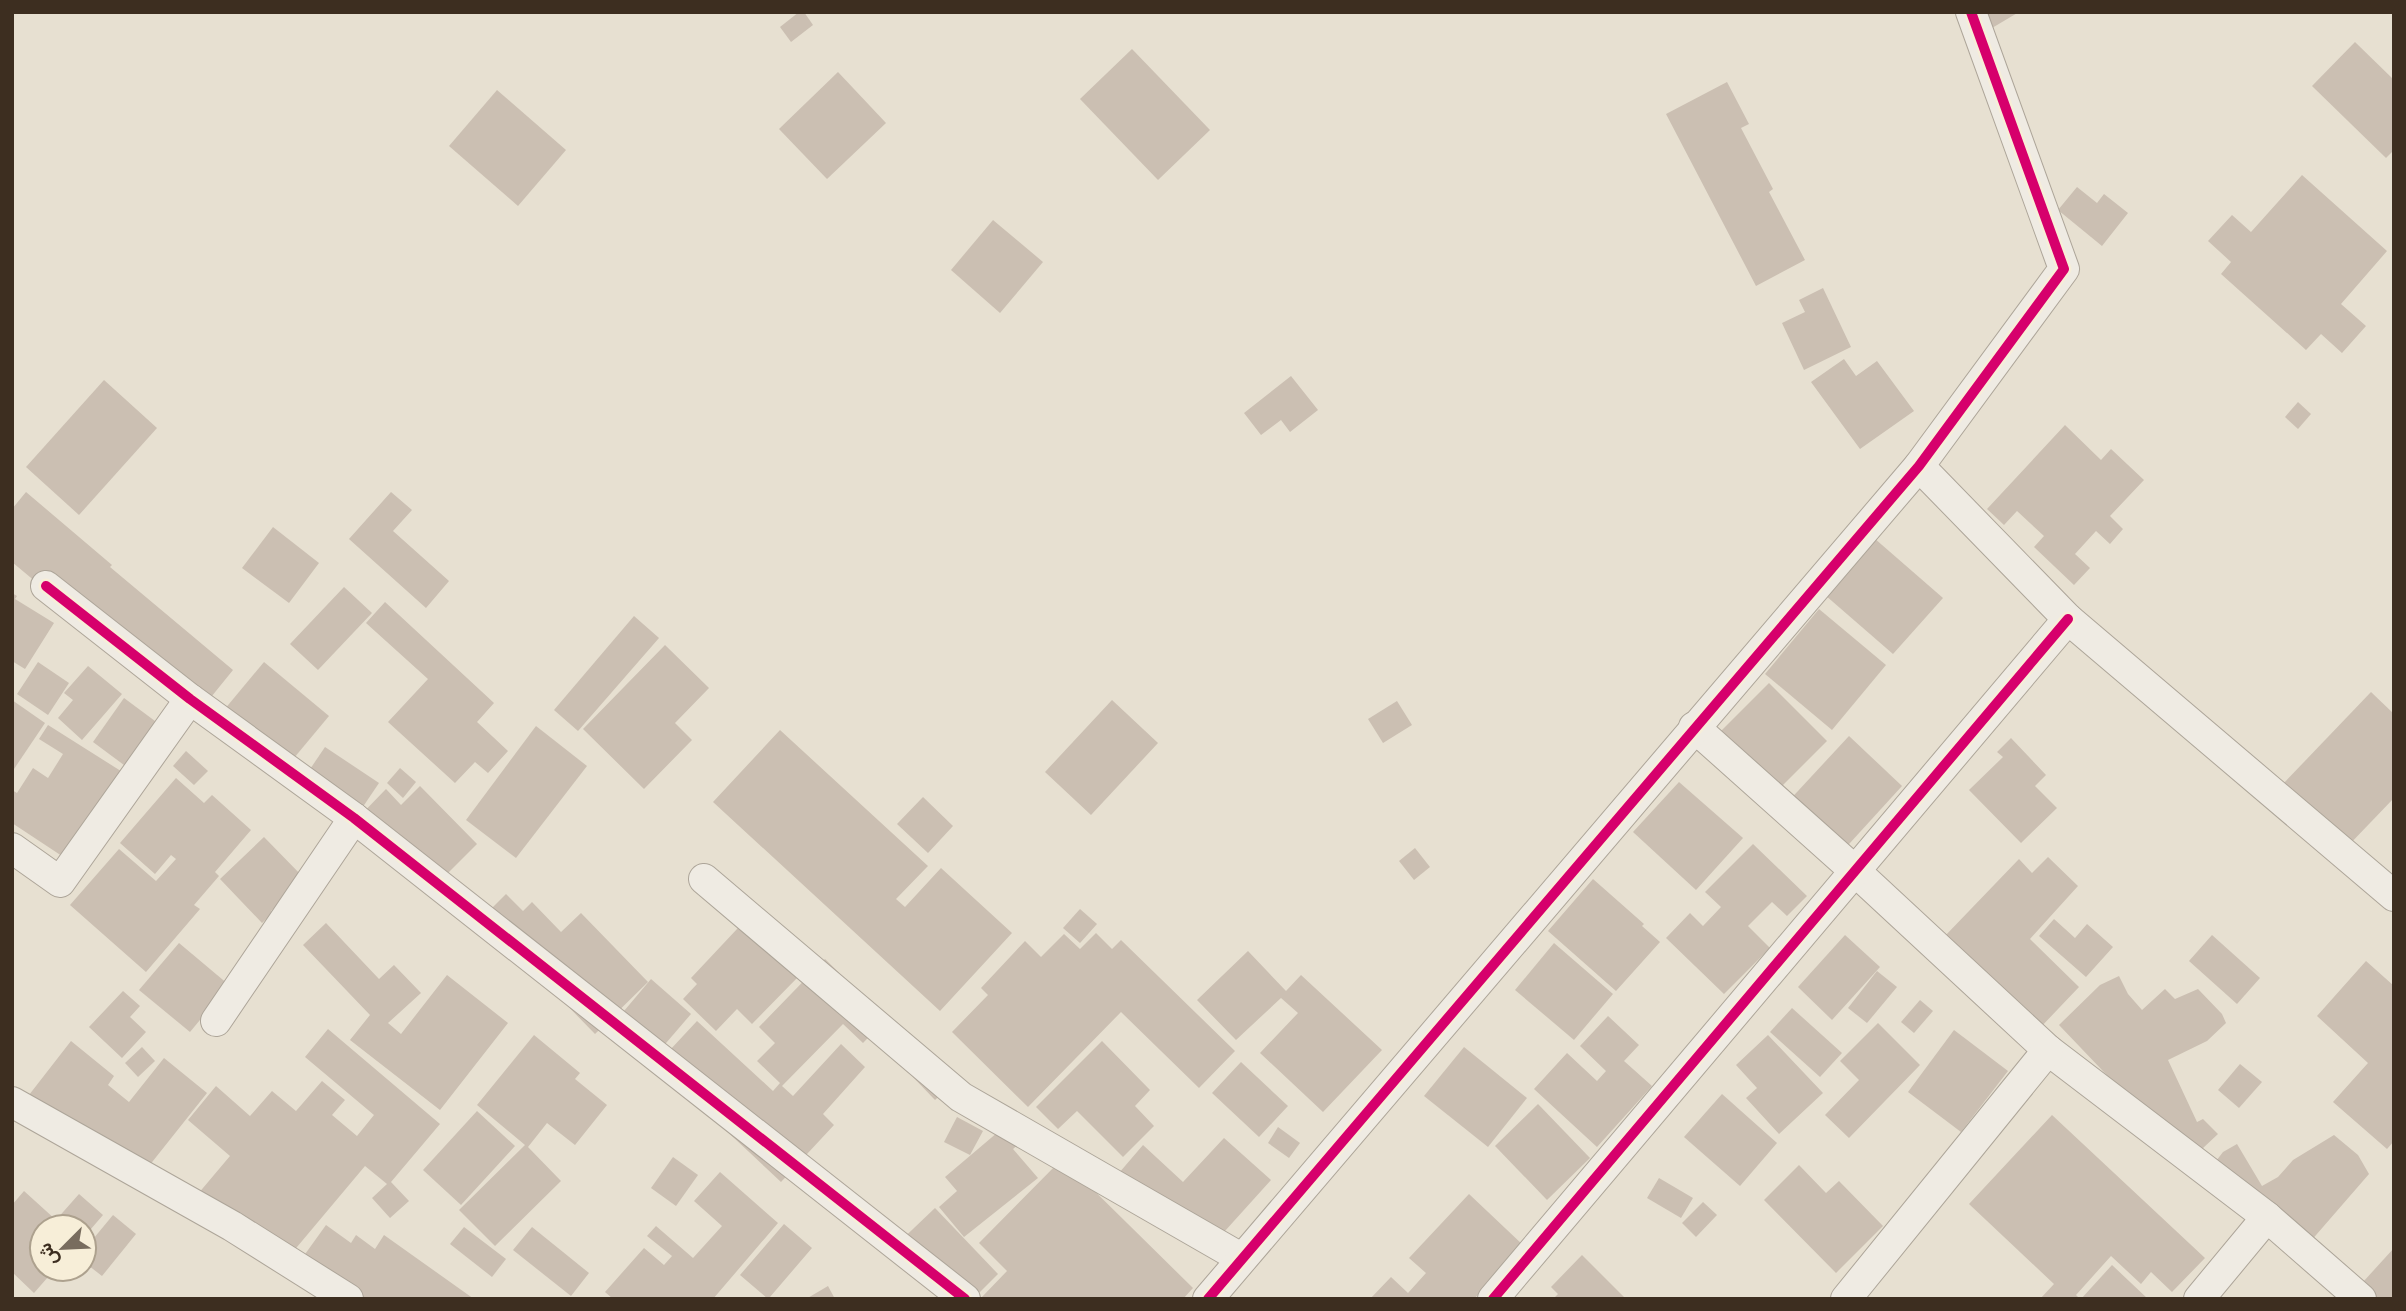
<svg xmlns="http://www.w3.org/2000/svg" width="2406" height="1311" viewBox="0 0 2406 1311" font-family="'PT Serif',Vazirmatn,serif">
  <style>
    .building { fill: #cbbfb2 }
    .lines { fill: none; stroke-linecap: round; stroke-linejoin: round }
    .minor-casing { stroke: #ada599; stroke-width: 32 }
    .minor { stroke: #efebe3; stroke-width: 30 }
    .cycleway-casing { stroke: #f7eed8; stroke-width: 15 }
    .cycleway { stroke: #d6006c; stroke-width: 10 }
  </style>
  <rect width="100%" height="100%" fill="#e7e0d1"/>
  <g class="building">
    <polygon points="799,12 804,12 813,25 791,42 780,27"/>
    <polygon points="1983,12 2019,12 1992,28"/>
    <polygon points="2355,42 2394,80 2394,150 2386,158 2312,86"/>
    <polygon points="1132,49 1210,130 1158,180 1080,99"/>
    <polygon points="838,72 886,123 827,179 779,129"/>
    <polygon points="1727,82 1749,124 1741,128 1773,189 1769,192 1805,260 1756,286 1666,114"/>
    <polygon points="497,90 566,150 518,206 449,146"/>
    <polygon points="2302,175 2387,251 2341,304 2366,326 2342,353 2321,334 2306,350 2221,274 2231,262 2208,241 2232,215 2251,232"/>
    <polygon points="2077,187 2097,203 2104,194 2128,213 2102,246 2058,210"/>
    <polygon points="993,220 1043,262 1000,313 951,270"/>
    <polygon points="1823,288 1851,347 1804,370 1782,323 1805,312 1799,300"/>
    <polygon points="1844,359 1856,376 1877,361 1914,411 1860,449 1811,382"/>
    <polygon points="1291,376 1318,410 1290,432 1281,420 1261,435 1244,413"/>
    <polygon points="104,380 157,428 79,515 26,467"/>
    <polygon points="2298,402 2311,414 2298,429 2285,417"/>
    <polygon points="2065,425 2101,460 2111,449 2144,480 2110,516 2123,529 2110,544 2096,531 2075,554 2090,568 2074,585 2034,547 2044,536 2017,511 2004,525 1987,509"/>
    <polygon points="26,492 112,565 110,567 233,670 203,707 121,653 12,562 12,509"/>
    <polygon points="391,492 412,510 393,531 449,581 426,608 349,539"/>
    <polygon points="273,527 319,563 289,603 242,568"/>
    <polygon points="1874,538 1943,598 1893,654 1825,595"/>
    <polygon points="344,587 372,613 318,670 290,644"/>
    <polygon points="12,593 17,596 15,599 54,623 25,669 12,661"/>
    <polygon points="385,602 494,703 477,722 508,751 488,773 475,762 455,783 388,722 428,679 366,623"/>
    <polygon points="1819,609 1886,665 1832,730 1765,674"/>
    <polygon points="634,616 659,638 578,731 554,710"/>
    <polygon points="665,645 709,688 675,723 692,740 644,789 583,729"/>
    <polygon points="38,662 69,683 48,715 17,694"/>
    <polygon points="264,662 329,716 284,770 219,716"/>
    <polygon points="88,666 122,694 82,740 58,718 73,700 64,693"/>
    <polygon points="1769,683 1827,741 1770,798 1712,740"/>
    <polygon points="2371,692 2394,714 2394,798 2346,848 2281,786"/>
    <polygon points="124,698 159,724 128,768 93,742"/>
    <polygon points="12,700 45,723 12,772"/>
    <polygon points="1112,700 1158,743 1091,815 1045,772"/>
    <polygon points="1397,701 1412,725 1383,743 1368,719"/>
    <polygon points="48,725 124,773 68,860 12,823 12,790 17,793 33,768 48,778 63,754 39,739"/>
    <polygon points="536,726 587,766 516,858 466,820"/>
    <polygon points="780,730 928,866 896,899 905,907 941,868 1012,933 940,1011 713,802"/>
    <polygon points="1849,736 1902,786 1839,855 1785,805"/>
    <polygon points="2011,738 2046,775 2035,786 2057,808 2021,843 1969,790 2003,757 1997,752"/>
    <polygon points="325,747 379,783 354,820 300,784"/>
    <polygon points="186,751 208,771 194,785 173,766"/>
    <polygon points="400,768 416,782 403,798 387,783"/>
    <polygon points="176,778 204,803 212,795 251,830 215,872 219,876 194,905 200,909 146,972 70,905 119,849 156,881 176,859 171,855 155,874 120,843"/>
    <polygon points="1679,782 1743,838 1696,890 1633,832"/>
    <polygon points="420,786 477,844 427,894 355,821 386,789 401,805"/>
    <polygon points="923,797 953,826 928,853 897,824"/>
    <polygon points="264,837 305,879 271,911 273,913 262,923 220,879"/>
    <polygon points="1753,844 1807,896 1787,916 1772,902 1748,926 1770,948 1724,994 1666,938 1690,913 1703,926 1721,907 1705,892"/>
    <polygon points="1415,848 1430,867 1414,880 1399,861"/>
    <polygon points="2048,857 2078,886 2030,939 2079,987 2039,1029 1944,937 2019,859 2032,873"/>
    <polygon points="1593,879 1644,924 1642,926 1660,942 1616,991 1548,931"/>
    <polygon points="506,894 523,911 532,902 561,932 581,913 648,982 595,1034 482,918"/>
    <polygon points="1080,909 1097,924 1080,943 1063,928"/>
    <polygon points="753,912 797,978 752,1024 737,1009 716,1031 683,999 697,984 691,978"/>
    <polygon points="2054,919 2075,938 2087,924 2113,947 2086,977 2039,936"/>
    <polygon points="326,923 379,979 394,965 421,993 388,1023 401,1034 447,975 508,1023 440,1110 350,1040 370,1015 303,945"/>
    <polygon points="1096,933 1112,949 1121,940 1235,1051 1199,1088 1121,1012 1028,1107 952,1032 988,995 981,988 1025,941 1041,957 1064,934 1080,949"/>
    <polygon points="1845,935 1880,967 1832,1020 1798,987"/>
    <polygon points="2212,935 2260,978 2237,1004 2189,961"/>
    <polygon points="179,943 229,985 190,1032 139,990"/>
    <polygon points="1554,943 1613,994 1574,1040 1515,990"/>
    <polygon points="1248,951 1286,991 1301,975 1382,1050 1323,1112 1260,1053 1298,1013 1281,998 1236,1040 1197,1000"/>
    <polygon points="825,959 886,1019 863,1043 843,1024 782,1086 793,1096 841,1044 865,1067 823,1114 834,1125 781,1182 656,1065 697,1021 773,1091 780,1083 757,1061 775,1043 759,1027"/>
    <polygon points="2366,961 2394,986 2394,1141 2387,1149 2333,1102 2368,1063 2317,1016"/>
    <polygon points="1877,971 1897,987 1867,1023 1848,1008"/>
    <polygon points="2119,976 2128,994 2142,1010 2165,989 2175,999 2198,989 2222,1014 2226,1023 2207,1041 2168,1060 2197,1122 2203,1119 2218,1134 2203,1148 2228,1202 2059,1025 2100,985"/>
    <polygon points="651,979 691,1014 648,1064 608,1030"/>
    <polygon points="123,991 140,1006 130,1017 146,1032 122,1058 89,1027"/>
    <polygon points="1920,1000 1933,1011 1914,1033 1901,1022"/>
    <polygon points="1792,1008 1842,1053 1820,1077 1770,1032"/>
    <polygon points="1608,1016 1639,1045 1624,1061 1652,1086 1597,1147 1534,1089 1567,1053 1597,1081 1606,1071 1580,1046"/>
    <polygon points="1878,1023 1920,1065 1849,1138 1825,1115 1859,1080 1840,1061"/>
    <polygon points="328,1029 440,1124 391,1182 409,1201 390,1218 372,1198 387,1184 365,1166 276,1272 192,1201 230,1156 188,1120 216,1086 250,1116 272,1091 296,1111 322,1081 345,1100 332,1115 357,1136 374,1115 305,1057"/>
    <polygon points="1954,1030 2008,1071 1961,1132 1908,1092"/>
    <polygon points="534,1035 580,1073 575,1079 607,1105 575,1145 547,1123 528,1147 561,1181 495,1246 459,1210 525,1145 477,1105"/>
    <polygon points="1768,1035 1823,1093 1779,1134 1746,1098 1757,1088 1736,1065"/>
    <polygon points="71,1041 114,1076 108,1085 129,1102 164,1058 207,1093 141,1176 22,1104"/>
    <polygon points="1102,1041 1150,1090 1135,1106 1154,1126 1123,1157 1077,1111 1058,1129 1036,1107"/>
    <polygon points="142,1047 155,1061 138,1077 125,1063"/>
    <polygon points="1464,1047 1527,1098 1488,1147 1424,1096"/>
    <polygon points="1241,1062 1288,1106 1259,1137 1212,1093"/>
    <polygon points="2240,1064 2262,1082 2239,1108 2218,1090"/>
    <polygon points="927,1065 948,1088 935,1100 913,1077"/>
    <polygon points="1722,1094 1777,1143 1740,1186 1684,1137"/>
    <polygon points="1538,1104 1590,1158 1547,1200 1495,1146"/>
    <polygon points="477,1111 515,1146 461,1205 423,1170"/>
    <polygon points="2052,1115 2205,1258 2172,1292 2151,1272 2141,1284 2111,1256 2076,1295 2080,1299 2040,1299 2054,1284 1969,1204"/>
    <polygon points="957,1117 983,1131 970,1155 944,1142"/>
    <polygon points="1011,1121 1026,1138 1013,1149 1038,1178 964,1237 939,1207 957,1191 945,1177"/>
    <polygon points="1278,1127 1300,1143 1289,1158 1268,1143"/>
    <polygon points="2334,1135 2358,1155 2369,1174 2310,1242 2213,1165 2223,1152 2237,1144 2262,1186 2278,1177 2293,1160"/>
    <polygon points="1224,1138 1271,1180 1206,1252 1119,1173 1143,1145 1183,1182"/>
    <polygon points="673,1157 698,1175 676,1206 651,1188"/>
    <polygon points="1062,1159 1193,1288 1183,1299 980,1299 1007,1271 979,1243"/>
    <polygon points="1799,1165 1826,1193 1839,1181 1883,1226 1836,1273 1764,1200"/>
    <polygon points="720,1172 778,1223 713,1299 613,1299 605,1292 644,1248 664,1265 672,1256 647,1236 656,1226 693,1258 722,1226 694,1201"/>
    <polygon points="1659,1178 1693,1198 1681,1218 1647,1198"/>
    <polygon points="24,1191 56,1220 79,1194 103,1215 84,1237 84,1227 42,1227 42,1269 55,1269 34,1293 12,1272 12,1205"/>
    <polygon points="1469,1194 1524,1246 1474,1299 1370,1299 1391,1277 1408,1293 1426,1273 1409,1258"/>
    <polygon points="1703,1202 1717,1215 1696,1237 1682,1223"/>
    <polygon points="935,1208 998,1274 973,1299 939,1299 892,1249"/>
    <polygon points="113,1215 136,1234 102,1276 84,1262 84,1250"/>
    <polygon points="784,1224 812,1248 770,1297 772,1299 768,1299 740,1275"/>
    <polygon points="326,1225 351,1243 356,1235 375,1249 384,1235 474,1299 362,1299 303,1257"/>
    <polygon points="464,1227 506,1259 492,1277 450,1244"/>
    <polygon points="532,1227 589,1273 571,1296 513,1250"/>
    <polygon points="2394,1248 2394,1299 2359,1299 2353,1293"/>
    <polygon points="1582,1255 1626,1299 1553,1299 1558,1294 1551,1287"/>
    <polygon points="2112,1265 2148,1299 2081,1299"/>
    <polygon points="828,1286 835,1299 806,1299"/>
  </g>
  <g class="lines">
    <g class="minor-casing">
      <g id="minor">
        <polyline points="1919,466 2068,619 2394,896"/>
        <polyline points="46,586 190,699 354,818 965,1299"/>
        <polyline points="1694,727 1854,870 2048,1050 2267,1217 2361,1299"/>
        <polyline points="12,848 60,882 190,699"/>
        <polyline points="704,879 961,1097 1241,1258"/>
        <polyline points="216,1021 354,818"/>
        <polyline points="12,1102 232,1226 348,1299"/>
        <polyline points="1208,1299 1919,466 2064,269 1971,12"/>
        <polyline points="1493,1299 2068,619"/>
        <polyline points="1846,1299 2048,1050"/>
        <polyline points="2199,1299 2267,1217"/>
      </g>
    </g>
    <use href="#minor" class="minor"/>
    <g class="cycleway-casing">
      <g id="cycleway">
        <polyline points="46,586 190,699 354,818 965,1299"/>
        <polyline points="1208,1299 1919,466 2064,269 1971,12"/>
        <polyline points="1493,1299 2068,619"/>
      </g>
    </g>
    <use href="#cycleway" class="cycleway"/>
  </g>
  <rect width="2406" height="1311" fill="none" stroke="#3d2e20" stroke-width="28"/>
  <g transform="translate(63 1248) rotate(246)"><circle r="33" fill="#f7eed8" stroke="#ada18e" stroke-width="2"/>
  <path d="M0-5L12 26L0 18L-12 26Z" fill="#786c5e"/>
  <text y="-10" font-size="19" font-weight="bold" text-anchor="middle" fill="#3d2e20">ش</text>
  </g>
</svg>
